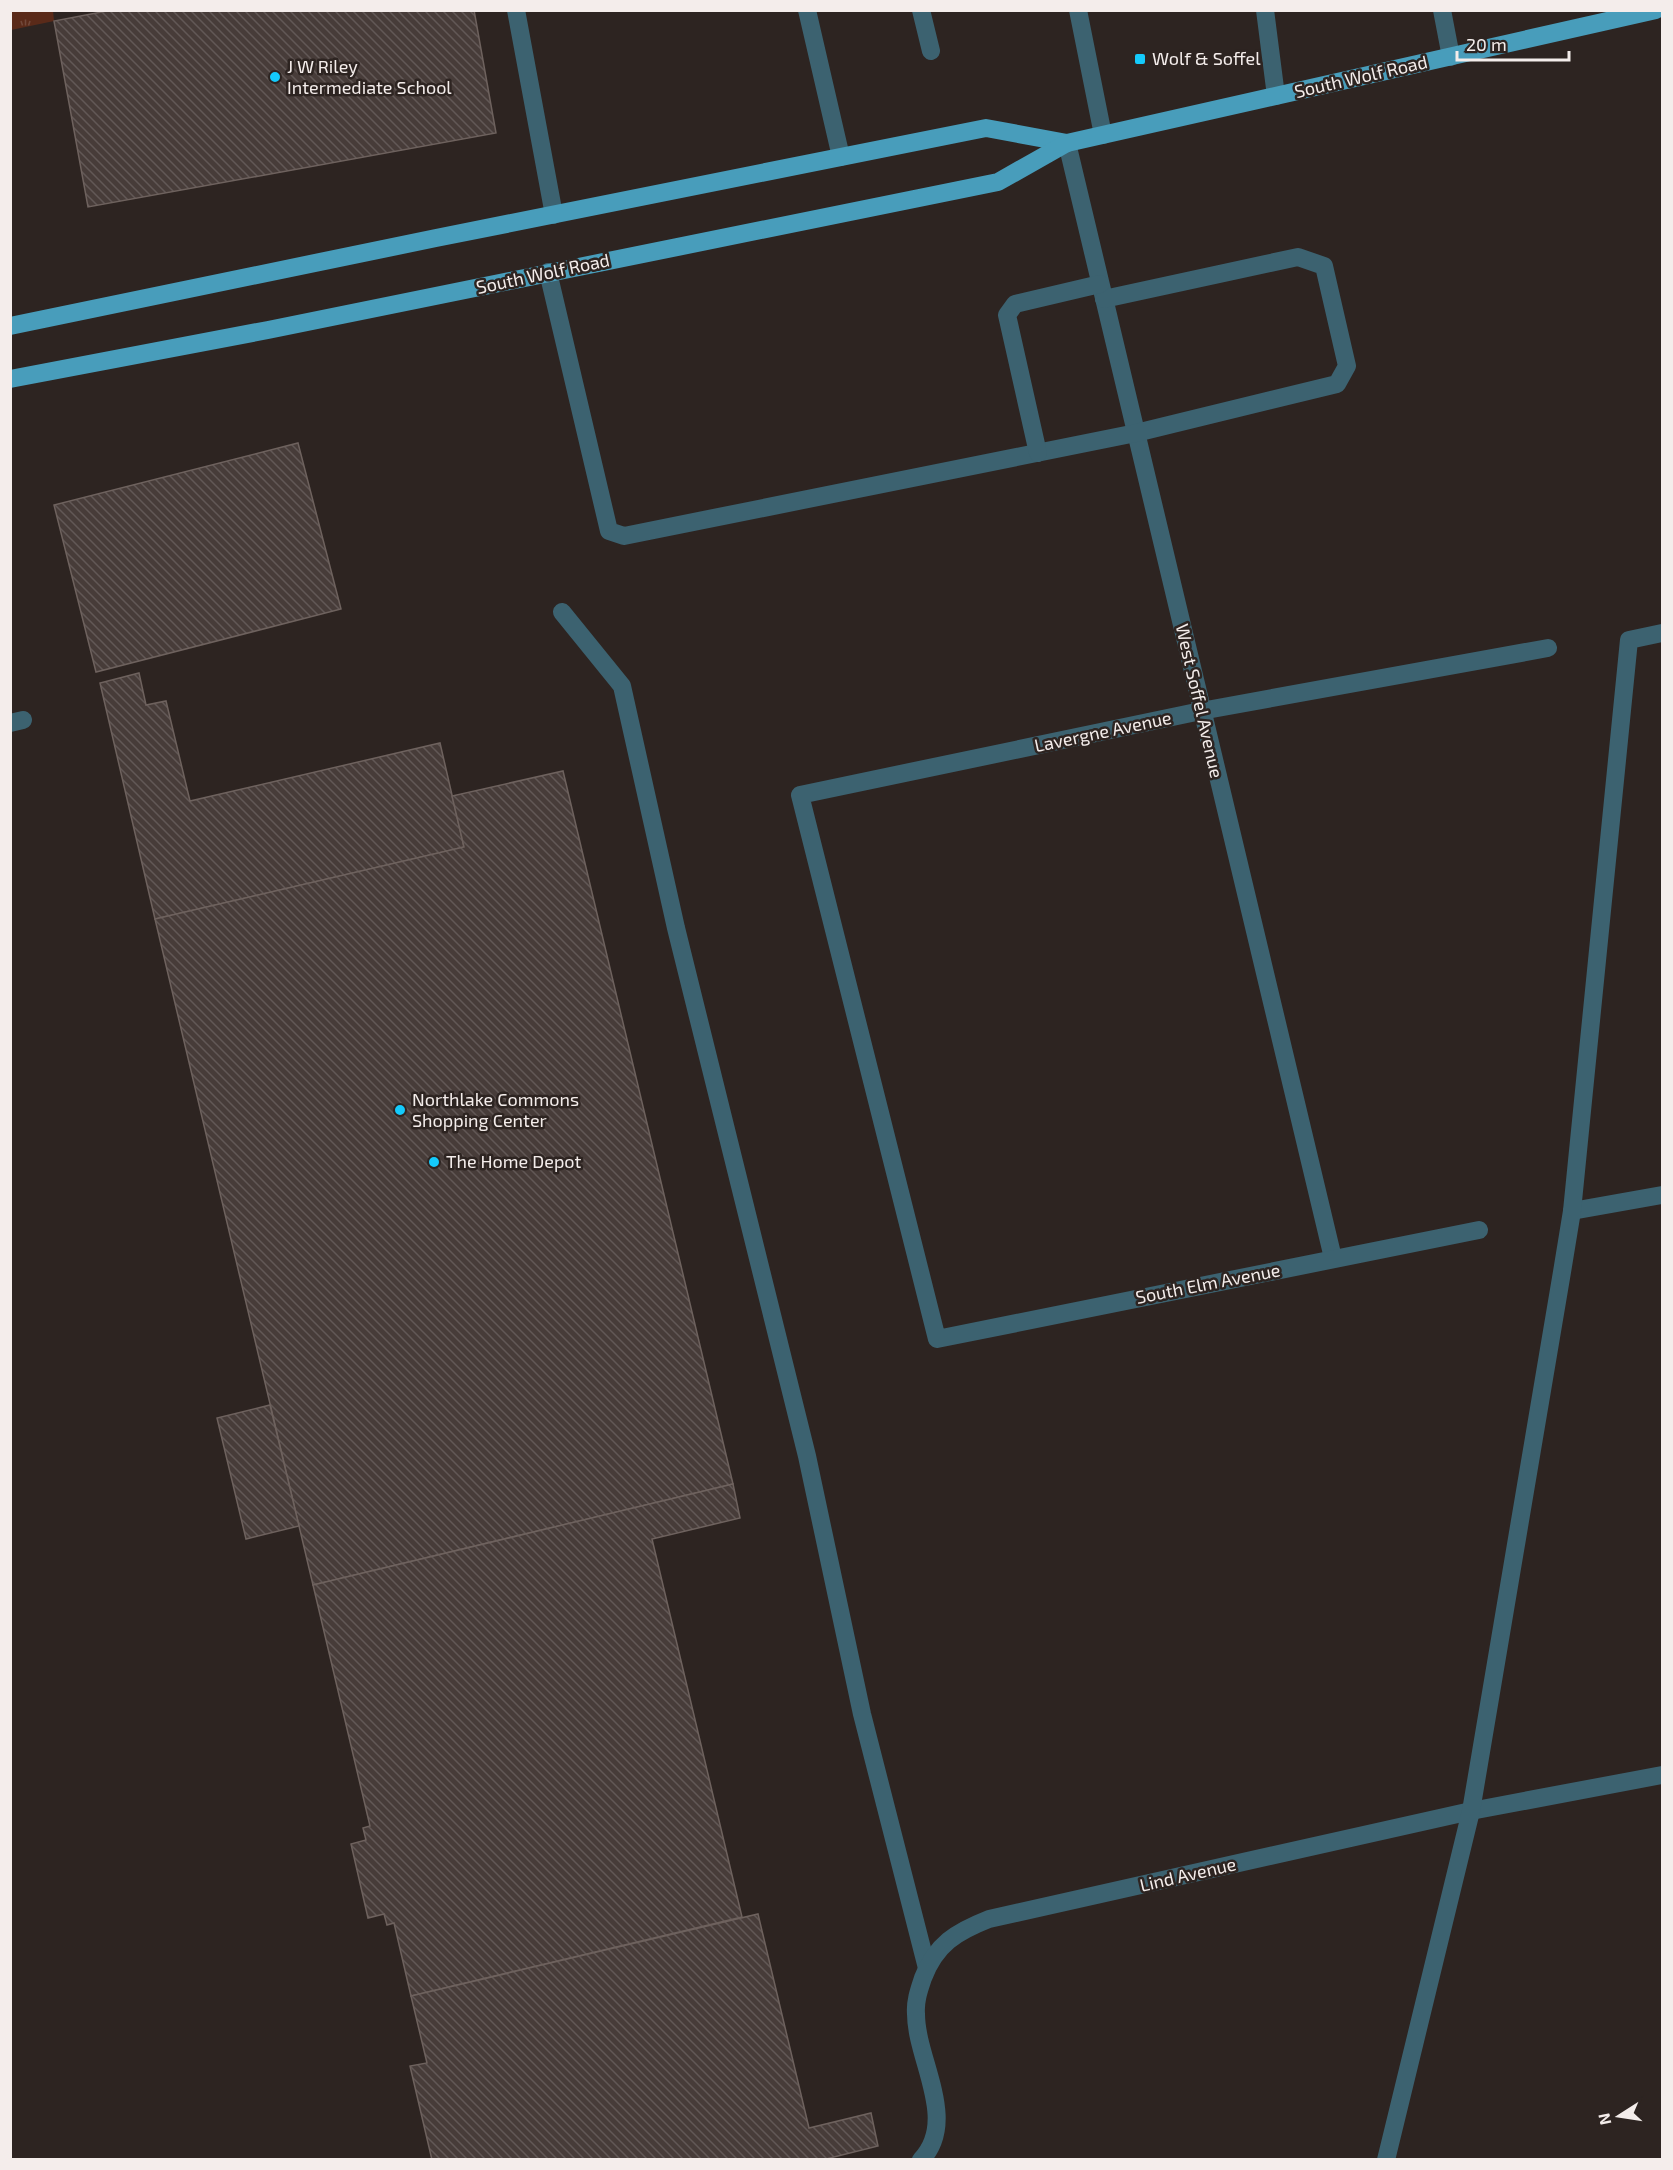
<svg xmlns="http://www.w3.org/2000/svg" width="1673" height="2170" viewBox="0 0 1673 2170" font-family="'Exo 2',sans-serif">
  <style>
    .park { fill: url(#park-tufts) }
    .building { fill: url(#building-back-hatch); stroke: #6e625e; stroke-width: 1.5 }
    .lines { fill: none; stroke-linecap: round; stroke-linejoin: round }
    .minor { stroke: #3c6270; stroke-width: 18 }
    .major { stroke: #489dbb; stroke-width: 18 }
    .poi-dot { fill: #14cafb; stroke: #2d2421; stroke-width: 2 }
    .labels { text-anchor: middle; stroke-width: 5; stroke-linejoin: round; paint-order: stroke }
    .poi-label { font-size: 18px; fill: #f4edeb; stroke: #2d2421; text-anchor: start }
    .street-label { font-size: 18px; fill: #f4edeb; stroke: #2d2421 }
  </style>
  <defs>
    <pattern id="park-tufts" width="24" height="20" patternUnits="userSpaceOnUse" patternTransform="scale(1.5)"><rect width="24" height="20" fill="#5a2a19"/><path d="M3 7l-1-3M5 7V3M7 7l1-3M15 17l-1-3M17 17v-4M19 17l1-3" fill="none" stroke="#72493b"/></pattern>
    <pattern id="building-back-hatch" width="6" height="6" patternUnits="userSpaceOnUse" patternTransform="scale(1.5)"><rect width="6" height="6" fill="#473c39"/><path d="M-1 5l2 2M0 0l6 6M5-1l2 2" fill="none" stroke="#625856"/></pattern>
  </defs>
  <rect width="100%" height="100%" fill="#2d2421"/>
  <polygon class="park" points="10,11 53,11 54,21 11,30"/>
  <g class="building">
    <polygon points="112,10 474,10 496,133 88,207 54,21"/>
    <polygon points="298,443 341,609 96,672 54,505"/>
    <polygon points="139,673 146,705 166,701 190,801 440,743 464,847 155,919 100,683"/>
    <polygon points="563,771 733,1484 313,1585 155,919 464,847 452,796"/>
    <polygon points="270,1405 299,1526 246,1539 217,1418"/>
    <polygon points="733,1484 740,1518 652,1539 742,1917 411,1996 394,1923 387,1925 384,1914 368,1918 351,1844 366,1840 363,1828 370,1826 313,1585"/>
    <polygon points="758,1914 809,2128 871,2113 878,2146 822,2160 432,2160 410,2066 427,2063 411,1996"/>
  </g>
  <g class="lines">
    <g class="minor">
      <polyline points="516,10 554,215"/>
      <polyline points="807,10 841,157"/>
      <polyline points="921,10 931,51"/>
      <polyline points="1078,10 1103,135"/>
      <polyline points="1265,10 1276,96"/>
      <polyline points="1442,10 1451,57"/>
      <polyline points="1067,143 1333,1258"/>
      <polyline points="548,272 609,531 624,536 1136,433 1337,384 1347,366 1324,266 1298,257 1104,299"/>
      <polyline points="1038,453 1007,315 1015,304 1100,284"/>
      <polyline points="562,612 622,686 676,928 807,1456 862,1714 927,1968"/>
      <polyline points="10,723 23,720"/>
      <polyline points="1572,1211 1662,1195"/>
      <polyline points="1479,1230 937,1339 800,795 1201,711 1548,648"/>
      <path d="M921 2160C959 2120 916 2060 916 2014 915 2001 919 1990 923 1978 936 1944 956 1932 989 1919L1471 1811 1662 1775"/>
      <polyline points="1386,2160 1471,1811 1562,1272 1572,1211 1629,640 1662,633"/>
    </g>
    <g class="major">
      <polyline points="10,326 436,238 986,128 1067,143"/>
      <polyline points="10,379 268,330 998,182 1067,143 1656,10"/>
    </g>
  </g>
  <g class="poi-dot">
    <rect x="1134" y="53" width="12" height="12" rx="3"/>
    <circle cx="275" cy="77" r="6"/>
    <circle cx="400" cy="1110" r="6"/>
    <circle cx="434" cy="1162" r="6"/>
  </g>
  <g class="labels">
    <g class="poi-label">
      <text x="1152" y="65">Wolf &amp; Soffel</text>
      <text x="287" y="73">J W Riley<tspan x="287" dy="21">Intermediate School</tspan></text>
      <text x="412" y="1106">Northlake Commons<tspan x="412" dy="21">Shopping Center</tspan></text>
      <text x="446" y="1168">The Home Depot</text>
    </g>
    <g class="street-label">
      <text transform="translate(1361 77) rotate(-13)" y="6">South Wolf Road</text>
      <text transform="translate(543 274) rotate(-12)" y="6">South Wolf Road</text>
      <text transform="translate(1199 701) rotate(77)" y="6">West Soffel Avenue</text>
      <text transform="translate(1103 732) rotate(-12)" y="6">Lavergne Avenue</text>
      <text transform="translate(1208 1284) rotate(-11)" y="6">South Elm Avenue</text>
      <text transform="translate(1188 1875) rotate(-13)" y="6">Lind Avenue</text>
    </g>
  </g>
  <rect width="1673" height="2170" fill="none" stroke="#f4edeb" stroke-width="24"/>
  <g transform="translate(1619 2116) rotate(258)" stroke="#2d2421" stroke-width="4.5" paint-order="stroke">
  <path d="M0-4.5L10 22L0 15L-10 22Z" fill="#f4edeb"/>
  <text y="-9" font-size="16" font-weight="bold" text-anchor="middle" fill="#f4edeb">N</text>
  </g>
  <path d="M1457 51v9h112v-9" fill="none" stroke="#f4edeb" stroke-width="3"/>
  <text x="1466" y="51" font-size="18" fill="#f4edeb" stroke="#2d2421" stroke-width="4.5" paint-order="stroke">20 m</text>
</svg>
